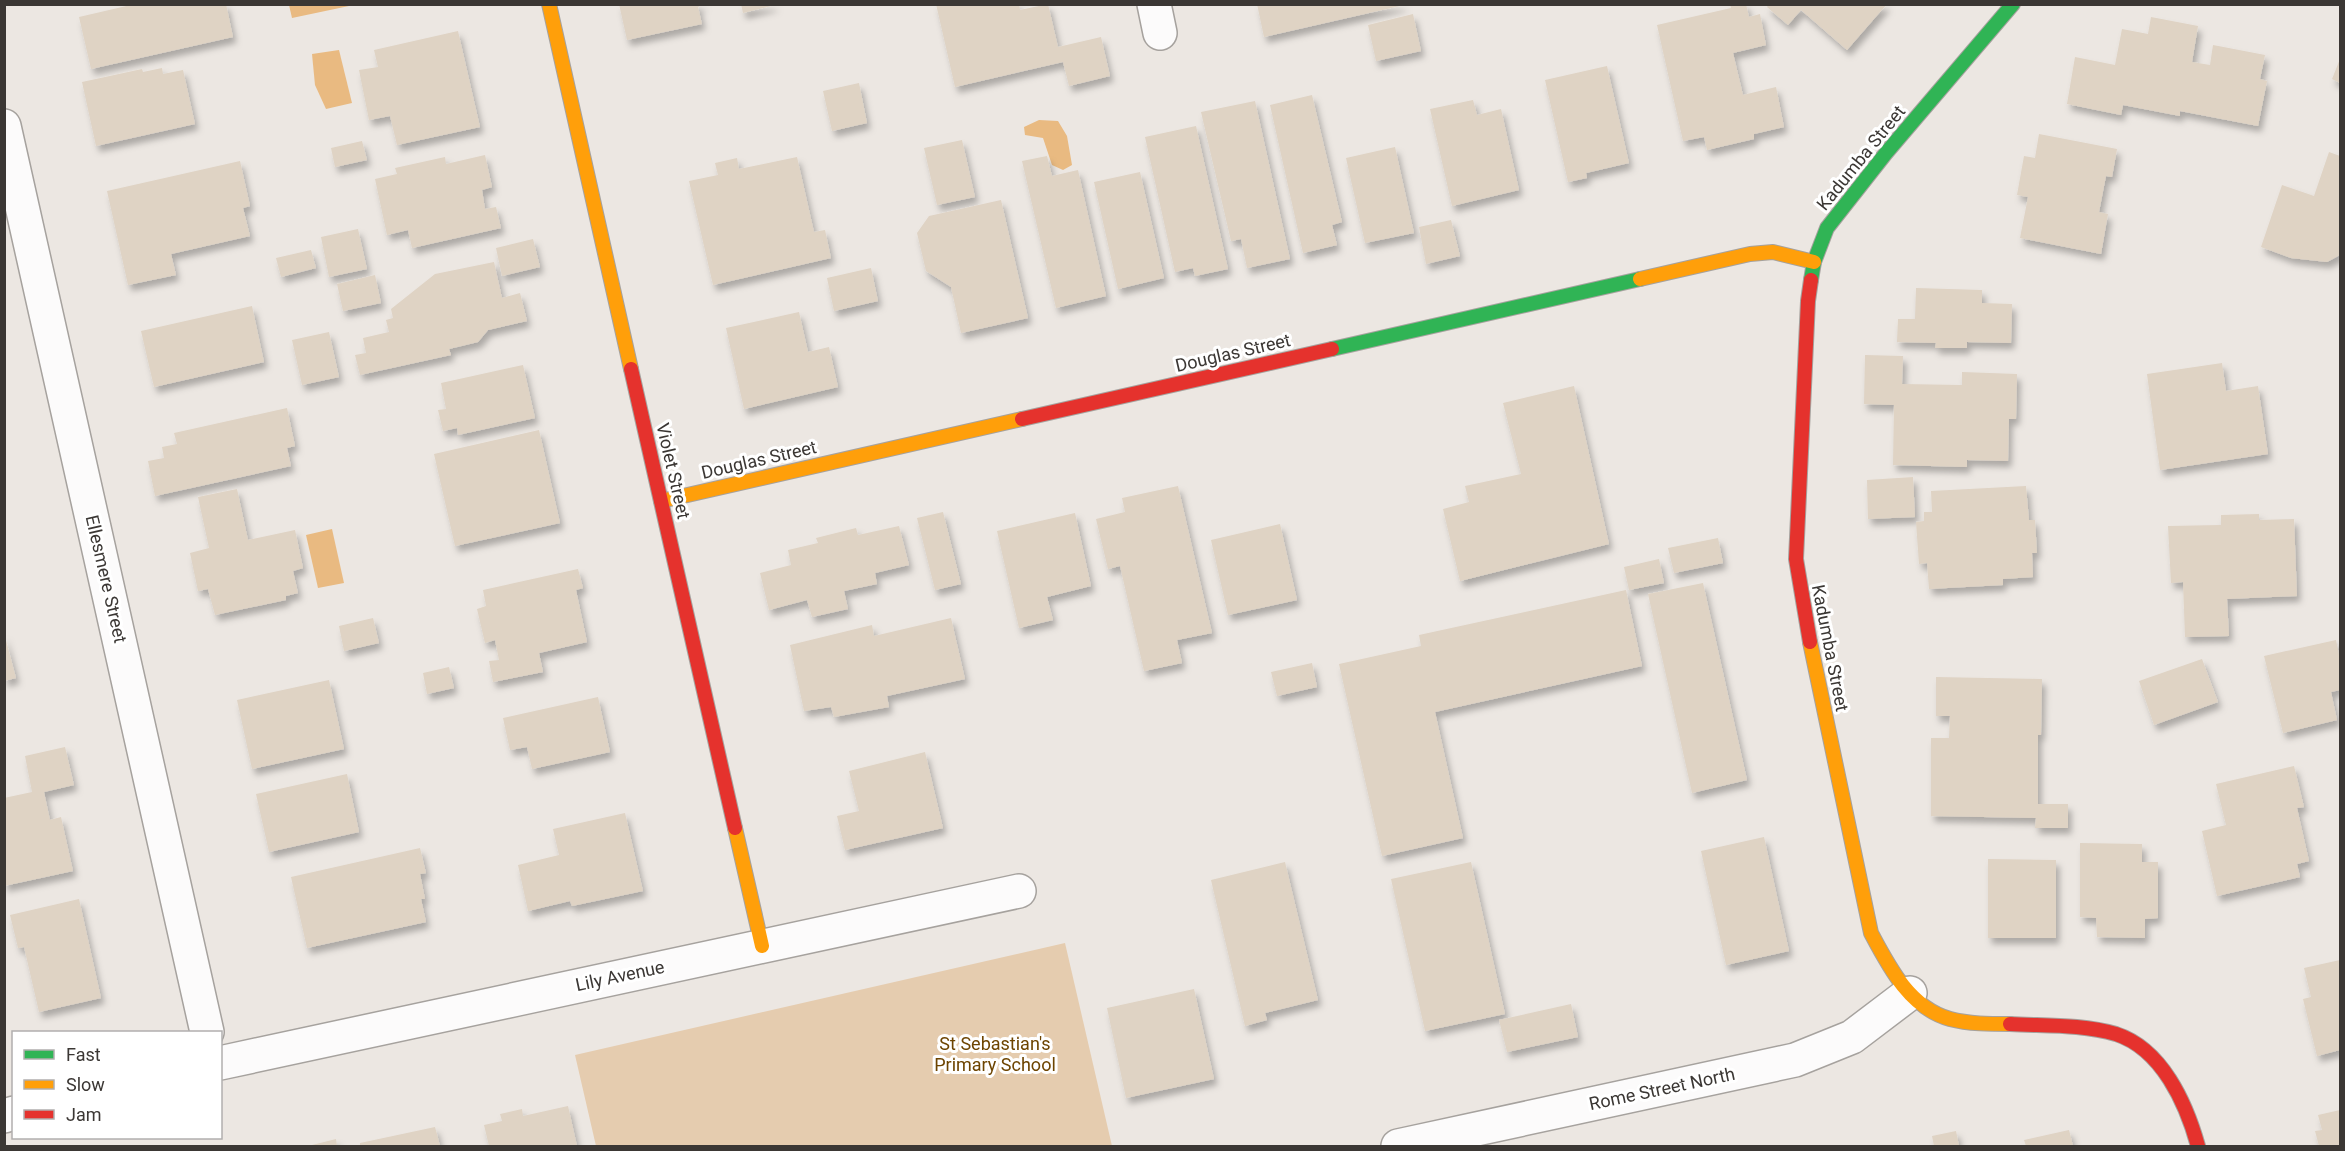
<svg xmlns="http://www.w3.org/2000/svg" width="2345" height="1151" viewBox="0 0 2345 1151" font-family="Roboto,sans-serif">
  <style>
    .green { fill: #e5ccaf }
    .water { fill: #e9ba81 }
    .building { fill: #dfd3c4; filter: url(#shadow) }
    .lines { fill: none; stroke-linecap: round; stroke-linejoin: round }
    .street-casing { stroke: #a6a29e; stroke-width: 36 }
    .fast-casing { stroke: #a6a29e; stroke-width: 16 }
    .slow-casing { stroke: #a6a29e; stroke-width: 16 }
    .jam-casing { stroke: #a6a29e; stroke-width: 16 }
    .street { stroke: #fcfbfb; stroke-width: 33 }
    .fast { stroke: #30b455; stroke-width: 14 }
    .slow { stroke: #ff9f0a; stroke-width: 14 }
    .jam { stroke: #e5322d; stroke-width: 14 }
    .labels { text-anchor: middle; stroke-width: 6; stroke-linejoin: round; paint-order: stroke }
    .street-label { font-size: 18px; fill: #3b3734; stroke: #fff }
    .park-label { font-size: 18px; fill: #6d4400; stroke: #fff }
  </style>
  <defs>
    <filter id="shadow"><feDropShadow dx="3.5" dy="6" stdDeviation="3" flood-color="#0004"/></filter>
  </defs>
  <rect width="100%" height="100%" fill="#ece7e2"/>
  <polygon class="green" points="1065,943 1112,1146 596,1146 575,1055"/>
  <g class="water">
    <polygon points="348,4 349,6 292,18 289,5"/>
    <polygon points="339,50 352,103 326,109 315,85 312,54"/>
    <polygon points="1039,120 1058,121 1067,136 1072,165 1063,170 1052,165 1043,138 1025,135 1024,127"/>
    <polygon points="332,529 344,583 318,588 306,535"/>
  </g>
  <g class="building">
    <polygon points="135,4 226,4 233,37 91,69 79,17"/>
    <polygon points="619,4 704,4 698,7 702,24 627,40"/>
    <polygon points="741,4 774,4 775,5 743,13"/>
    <polygon points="936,4 1019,4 1020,10 1048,4 1058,47 1101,37 1110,76 1069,86 1063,62 955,87"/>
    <polygon points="1257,4 1404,4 1404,5 1264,37"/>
    <polygon points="1730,4 1746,4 1749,17 1760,14 1766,45 1733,53 1743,95 1776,87 1784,127 1754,134 1754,139 1707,150 1704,137 1683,141 1657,25 1731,8"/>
    <polygon points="1769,4 1887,4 1847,50 1801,10 1788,25 1767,7"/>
    <polygon points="1413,14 1421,51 1376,61 1368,25"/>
    <polygon points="2151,17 2198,26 2192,62 2210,65 2213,45 2265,55 2260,79 2267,81 2258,126 2180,111 2180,116 2123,105 2121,115 2067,104 2075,57 2115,65 2122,29 2148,34"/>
    <polygon points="458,31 480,127 397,145 390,116 369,120 359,70 378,67 374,50"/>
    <polygon points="2340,59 2340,83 2332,79"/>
    <polygon points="1607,66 1629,163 1586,173 1587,178 1568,182 1545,80"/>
    <polygon points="162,68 163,74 183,70 195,124 96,146 82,82 142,69 143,72"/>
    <polygon points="859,83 867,123 832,131 823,91"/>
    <polygon points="1312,95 1342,222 1332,225 1337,245 1303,253 1270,105"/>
    <polygon points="1473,100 1477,115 1501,109 1519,190 1452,206 1430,109"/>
    <polygon points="1255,101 1290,259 1247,268 1241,239 1231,241 1201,112"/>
    <polygon points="1196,126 1228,269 1195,276 1193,268 1175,272 1145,137"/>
    <polygon points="2039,134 2117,149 2112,177 2106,176 2099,212 2108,214 2101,254 2020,238 2028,197 2017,195 2024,156 2035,158"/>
    <polygon points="962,140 975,197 937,205 924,148"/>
    <polygon points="362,141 367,160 335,167 331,148"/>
    <polygon points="1395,147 1414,233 1365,243 1346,158"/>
    <polygon points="2329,152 2340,156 2340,255 2327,262 2291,258 2261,247 2282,185 2314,196"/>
    <polygon points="485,155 492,187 482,190 485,209 496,207 501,228 412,248 408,230 387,235 375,179 397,174 395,168 445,157 446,164"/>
    <polygon points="1047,156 1052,176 1078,170 1106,296 1056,308 1022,161"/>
    <polygon points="797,157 814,232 825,230 831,258 713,285 689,181 718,175 715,163 737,158 739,169"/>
    <polygon points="240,161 250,206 243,208 250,236 171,254 176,275 128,285 107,191"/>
    <polygon points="1140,172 1164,278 1118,289 1094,182"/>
    <polygon points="1001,200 1028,318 961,333 951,287 926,271 917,233 929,216"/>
    <polygon points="1451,220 1460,256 1426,264 1419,227"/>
    <polygon points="358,229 367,269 329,277 321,237"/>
    <polygon points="533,239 540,267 502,276 496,248"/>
    <polygon points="311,250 316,268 281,277 276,258"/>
    <polygon points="494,262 502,298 520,293 527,321 488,330 478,342 449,349 451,355 360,375 355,355 366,353 363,338 389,332 386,320 393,318 391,309 435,274"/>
    <polygon points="871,268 878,301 834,311 827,278"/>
    <polygon points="375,275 381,303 343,311 337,284"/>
    <polygon points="1916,288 1982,290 1982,303 2012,304 2011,343 1967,342 1967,348 1935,348 1936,343 1897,342 1898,319 1915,319"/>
    <polygon points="252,306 264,362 154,387 141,331"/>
    <polygon points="799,312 808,352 829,347 838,387 744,409 726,328"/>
    <polygon points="329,332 339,377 302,385 292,340"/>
    <polygon points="1865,355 1903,356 1902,384 1962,385 1962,372 2017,374 2016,419 2009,419 2008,461 1967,460 1967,467 1893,465 1894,405 1864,404"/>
    <polygon points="2222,363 2226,391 2258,386 2268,454 2160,470 2147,374"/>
    <polygon points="523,365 535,418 458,435 457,428 443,431 438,410 446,409 441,383"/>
    <polygon points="1574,386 1609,544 1460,581 1443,509 1469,502 1465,486 1521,474 1503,403"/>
    <polygon points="287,408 295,446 287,448 291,466 155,496 148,461 164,458 162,447 177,444 174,433"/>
    <polygon points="539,430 560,523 455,546 434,454"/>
    <polygon points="1913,477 1915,517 1868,519 1867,480"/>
    <polygon points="1178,486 1212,633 1177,640 1182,663 1144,671 1120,566 1108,569 1096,519 1125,512 1122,498"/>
    <polygon points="2026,486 2029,520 2035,520 2037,553 2032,553 2033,577 2003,579 2003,585 1929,589 1927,563 1919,564 1916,522 1924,521 1924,512 1932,512 1931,491"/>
    <polygon points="237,489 248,540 295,530 303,568 293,571 298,593 286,596 286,600 215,615 208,589 198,591 190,553 209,548 198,497"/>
    <polygon points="943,512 961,584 935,590 917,518"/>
    <polygon points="1075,513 1091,586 1047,597 1053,620 1019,628 997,531"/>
    <polygon points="2259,514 2259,520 2294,519 2297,596 2227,599 2229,636 2185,637 2183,582 2171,583 2168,526 2221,525 2221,515"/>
    <polygon points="1280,524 1297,600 1228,615 1211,540"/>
    <polygon points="899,526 909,565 875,573 877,584 844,591 848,609 812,617 807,600 769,610 760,573 791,565 788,550 818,543 816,538 856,528 858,535"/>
    <polygon points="1718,538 1723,563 1674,573 1668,548"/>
    <polygon points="1659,559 1664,583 1629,590 1624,567"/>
    <polygon points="578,569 583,588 576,590 587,642 539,653 543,672 493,682 489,661 499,660 495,640 485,643 477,609 486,606 483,590"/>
    <polygon points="1703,583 1747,780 1692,793 1648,594"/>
    <polygon points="1626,590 1642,666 1435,712 1463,838 1382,856 1339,664 1421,646 1419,635"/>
    <polygon points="373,618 379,643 344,651 339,626"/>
    <polygon points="951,618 965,679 887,696 889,707 834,717 831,707 804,711 790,645 872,625 874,636"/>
    <polygon points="4,633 16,678 4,681"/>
    <polygon points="2336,640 2340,660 2340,690 2331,692 2337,720 2283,733 2264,656"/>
    <polygon points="2202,659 2218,702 2154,725 2139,681"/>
    <polygon points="1312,663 1317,687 1277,696 1271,672"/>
    <polygon points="449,667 454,688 427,694 423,673"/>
    <polygon points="1936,677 2042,679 2041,735 2038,735 2038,804 2068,804 2068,828 2035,828 2036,818 1931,816 1931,738 1949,738 1950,716 1936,716"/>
    <polygon points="329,680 344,749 252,769 237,700"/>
    <polygon points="598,697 610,752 532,769 527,747 510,750 503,718"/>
    <polygon points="65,747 74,785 44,792 50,820 61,817 73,871 4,886 4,798 32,792 25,756"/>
    <polygon points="925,752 943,828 845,850 837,816 859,811 849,771"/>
    <polygon points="2294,766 2304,807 2297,808 2309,861 2297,864 2300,877 2217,896 2202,831 2226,825 2216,784"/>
    <polygon points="347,774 359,832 269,852 256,794"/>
    <polygon points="625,813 643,891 572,906 570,901 528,911 518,865 559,855 553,829"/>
    <polygon points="1764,837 1789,951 1726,965 1701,851"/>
    <polygon points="2080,843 2142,844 2142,862 2158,862 2158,918 2145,919 2145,938 2097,937 2096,918 2080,917"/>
    <polygon points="420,848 426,873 420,874 425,899 421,899 426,922 307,948 291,877"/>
    <polygon points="1988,859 2056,860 2056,938 1988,938"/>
    <polygon points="1285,862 1318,1000 1265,1013 1267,1020 1245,1026 1211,880"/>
    <polygon points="1471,862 1505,1014 1425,1031 1391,879"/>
    <polygon points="79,899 101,998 39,1012 24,947 18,948 10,915"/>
    <polygon points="2340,960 2340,1050 2317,1056 2303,999 2311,997 2304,968"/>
    <polygon points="1194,989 1214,1079 1126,1098 1107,1008"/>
    <polygon points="1571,1004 1578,1037 1507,1052 1499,1020"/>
    <polygon points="568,1106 577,1146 489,1146 484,1125 502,1121 500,1114 522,1109 523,1116"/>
    <polygon points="2340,1110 2340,1146 2319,1146 2315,1131 2322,1130 2318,1115"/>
    <polygon points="435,1127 440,1146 360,1146 360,1143"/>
    <polygon points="2069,1130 2073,1146 2026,1146 2024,1140"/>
    <polygon points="1956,1131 1959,1146 1934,1146 1932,1136"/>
    <polygon points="336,1139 337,1146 308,1146"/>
  </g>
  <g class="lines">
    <g class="street-casing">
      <g id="street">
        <polyline points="1154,4 1160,33"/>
        <polyline points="4,126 207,1032"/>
        <polyline points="220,1063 1019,891"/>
        <polyline points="4,1116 14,1113"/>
        <polyline points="1398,1146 1795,1060 1852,1037 1910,993"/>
      </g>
    </g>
    <g class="fast-casing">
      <g id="fast">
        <polyline points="1811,280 1814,262 1827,228 1886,153 2013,4"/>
        <polyline points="1332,349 1640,279"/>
      </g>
    </g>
    <g class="slow-casing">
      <g id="slow">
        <polyline points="549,4 631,369"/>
        <polyline points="1640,279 1750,254 1773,252 1814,262"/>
        <polyline points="661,501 1022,419"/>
        <path d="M1810 642 1871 933C1889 967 1910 1008 1950 1019 1969 1024 1990 1024 2010 1024"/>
        <polyline points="735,828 762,946"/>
      </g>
    </g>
    <g class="jam-casing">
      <g id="jam">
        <polyline points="631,369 735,828"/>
        <polyline points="1022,419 1332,349"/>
        <polyline points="1810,642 1796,559 1808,301 1811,280"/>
        <path d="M2010 1024C2044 1026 2082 1024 2116 1034 2162 1049 2186 1103 2198 1146"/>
      </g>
    </g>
    <use href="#street" class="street"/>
    <use href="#fast" class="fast"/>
    <use href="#slow" class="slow"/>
    <use href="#jam" class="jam"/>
  </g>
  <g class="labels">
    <g class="street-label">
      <text transform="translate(1861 158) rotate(-51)" y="6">Kadumba Street</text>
      <text transform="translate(1233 353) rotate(-13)" y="6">Douglas Street</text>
      <text transform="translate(759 460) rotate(-13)" y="6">Douglas Street</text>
      <text transform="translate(673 471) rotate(77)" y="6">Violet Street</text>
      <text transform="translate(106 579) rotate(77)" y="6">Ellesmere Street</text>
      <text transform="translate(1830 648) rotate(79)" y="6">Kadumba Street</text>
      <text transform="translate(620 976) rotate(-12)" y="6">Lily Avenue</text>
      <text transform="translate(1662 1089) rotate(-12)" y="6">Rome Street North</text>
    </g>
    <g class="park-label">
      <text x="995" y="1050">St Sebastian's<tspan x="995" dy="21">Primary School</tspan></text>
    </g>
  </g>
  <rect width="2345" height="1151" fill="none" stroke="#3b3734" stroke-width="12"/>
  <rect x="12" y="1031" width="210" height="108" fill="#ffffff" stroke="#b1afae" stroke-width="1.5"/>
  <rect x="24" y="1050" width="30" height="9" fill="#30b455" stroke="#b1afae" stroke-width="1.5"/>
  <text x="66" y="1061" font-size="18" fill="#3b3734">Fast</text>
  <rect x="24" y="1080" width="30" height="9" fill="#ff9f0a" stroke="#b1afae" stroke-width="1.5"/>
  <text x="66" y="1091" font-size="18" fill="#3b3734">Slow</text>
  <rect x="24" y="1110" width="30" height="9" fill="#e5322d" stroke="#b1afae" stroke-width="1.5"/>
  <text x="66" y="1121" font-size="18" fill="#3b3734">Jam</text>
</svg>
